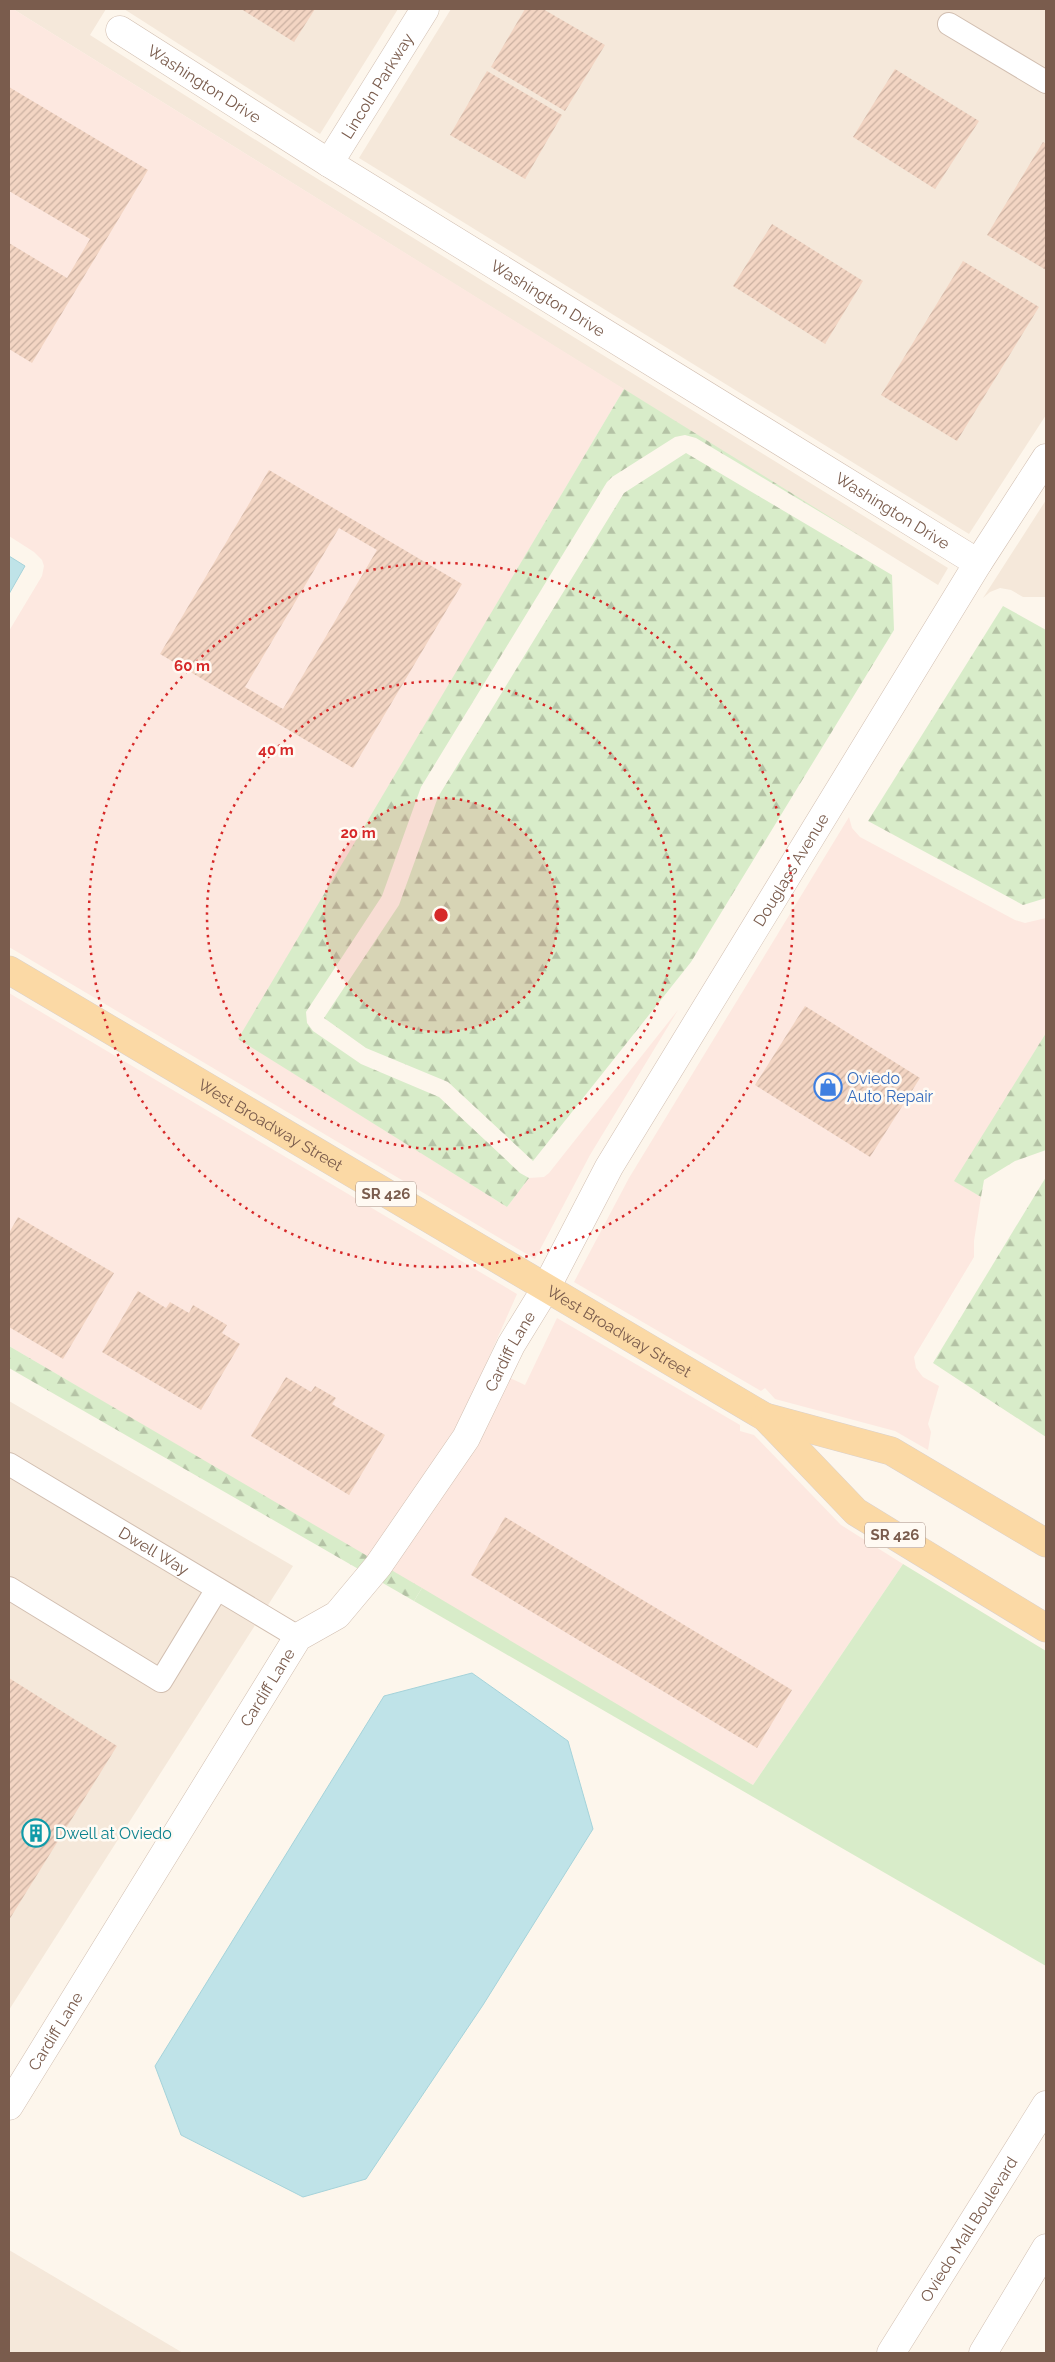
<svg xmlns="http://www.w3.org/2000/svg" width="1055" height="2362" viewBox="0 0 1055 2362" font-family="Raleway,sans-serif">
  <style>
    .residential { fill: #f5e8da }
    .commercial { fill: #fde8e0 }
    .green { fill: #d8ecc9 }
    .forest { fill: url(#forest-firs) }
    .water { fill: #bfe3e8; stroke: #a5d3da }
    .building { fill: url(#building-hatch); fill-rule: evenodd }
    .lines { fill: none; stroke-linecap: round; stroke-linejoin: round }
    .service-casing { stroke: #d1beb0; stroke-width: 24 }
    .minor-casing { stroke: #d1beb0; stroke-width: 29 }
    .tertiary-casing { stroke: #d1beb0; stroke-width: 29 }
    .primary-casing { stroke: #dad1cd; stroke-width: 29 }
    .service { stroke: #fff; stroke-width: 22 }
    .minor { stroke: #fff; stroke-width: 28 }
    .tertiary { stroke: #fff; stroke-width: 28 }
    .primary { stroke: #fbd9a5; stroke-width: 28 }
    .ring { fill: none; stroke: #d62828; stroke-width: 2.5; stroke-dasharray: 2.5 5 }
    .labels { text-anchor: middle; stroke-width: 5; stroke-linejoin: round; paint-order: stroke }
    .shield { fill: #fffaf3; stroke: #a28b7f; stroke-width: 1 }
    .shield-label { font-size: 15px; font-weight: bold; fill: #7a5c4d }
    .street-label { font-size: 16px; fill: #7a5c4d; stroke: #fffaf3 }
    .shop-label { font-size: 16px; fill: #366cbe; stroke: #fffaf3; text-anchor: start }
    .culture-label { font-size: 16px; fill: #0d838f; stroke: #fffaf3; text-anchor: start }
    .centre { fill: #d62828; stroke: #fffaf3; stroke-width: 2.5 }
    .ring-label { font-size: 15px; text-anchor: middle; font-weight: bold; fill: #d62828; stroke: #fffaf3; stroke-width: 5; stroke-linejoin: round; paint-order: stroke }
  </style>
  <defs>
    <pattern id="forest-firs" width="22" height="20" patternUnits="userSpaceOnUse" patternTransform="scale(1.25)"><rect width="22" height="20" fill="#d8ecc9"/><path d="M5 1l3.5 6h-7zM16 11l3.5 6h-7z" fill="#b4c2a5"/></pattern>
    <pattern id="building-hatch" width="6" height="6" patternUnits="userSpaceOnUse" patternTransform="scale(1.25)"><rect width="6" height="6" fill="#f3d5c3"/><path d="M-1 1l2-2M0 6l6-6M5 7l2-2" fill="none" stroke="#cab0a1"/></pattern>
  </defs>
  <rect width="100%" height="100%" fill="#fdf6ec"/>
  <g class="residential">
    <polygon points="13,9 106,9 90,35 300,168 948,568 938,585"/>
    <polygon points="124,9 398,9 320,134"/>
    <polygon points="451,9 1046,9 1046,415 969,534 359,158"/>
    <polygon points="1046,500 1046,597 1023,597 1011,590 1000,588 990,592 983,598"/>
    <polygon points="9,1401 293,1566 9,2010"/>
    <polygon points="9,2250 183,2353 9,2353"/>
  </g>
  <g class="commercial">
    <polygon points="9,9 13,9 624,389 239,1039 507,1207 529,1178 544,1177 549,1173 678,1010 590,1155 535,1259 9,947 9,631 42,576 44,566 42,560 34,552 9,536"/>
    <polygon points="849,817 852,828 860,837 1015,920 1025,923 1046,918 1046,1033 955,1181 981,1197 974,1241 974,1257 914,1357 916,1368 923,1377 939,1386 928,1424 931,1432 928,1450 895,1431 775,1399 765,1388 761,1391 574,1282 629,1178"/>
    <polygon points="9,993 517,1294 485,1366 525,1385 557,1318 740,1425 740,1431 754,1435 841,1525 903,1564 753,1785 9,1346"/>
  </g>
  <polygon class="green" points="903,1564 1046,1651 1046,1966 414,1601 422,1588 753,1785"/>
  <g class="forest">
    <polygon points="624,389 867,540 696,438 685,435 675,437 612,477 607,482 421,787 382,896 306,1012 307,1023 313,1031 361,1064 439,1097 520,1173 529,1178 507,1207 238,1039"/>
    <polygon points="686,453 892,575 894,630 691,962 533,1161 448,1082 366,1048 324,1018 399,905 438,797 624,493"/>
    <polygon points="1003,606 1046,630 1046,898 1023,905 868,821"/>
    <polygon points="1046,1033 1046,1150 1015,1161 984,1180 981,1197 954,1181"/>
    <polygon points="1046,1177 1046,1437 933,1363"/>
    <polygon points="9,1346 422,1588 414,1601 9,1368"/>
  </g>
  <g class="water">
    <polygon points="9,556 25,566 9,594"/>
    <polygon points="472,1673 568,1741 593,1829 483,2005 366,2179 303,2197 181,2135 155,2066 384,1696"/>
  </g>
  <g class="building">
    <polygon points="241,9 315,9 294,42"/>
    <polygon points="525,9 543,9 605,45 565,111 491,67"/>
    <polygon points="895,69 979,121 935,189 853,137"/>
    <polygon points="487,71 562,115 525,179 450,135"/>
    <polygon points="9,87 148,170 32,363 9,349 9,243 67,278 90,239 9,191"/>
    <polygon points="1043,142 1046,144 1046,270 987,235"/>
    <polygon points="772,224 863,281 825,344 733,286"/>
    <polygon points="963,261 1039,307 957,441 881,395"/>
    <path d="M269 470 462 584 353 768 160 654ZM339 528 377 550 283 709 245 687Z"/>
    <polygon points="805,1006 920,1078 870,1157 755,1085"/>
    <polygon points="18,1217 114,1273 63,1359 9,1327 9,1233"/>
    <polygon points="138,1291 166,1308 170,1302 189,1313 193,1305 227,1325 222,1333 240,1344 201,1410 102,1352"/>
    <polygon points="286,1377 311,1392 315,1386 336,1398 332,1404 385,1435 349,1495 251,1436"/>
    <polygon points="505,1517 792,1690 757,1748 471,1575"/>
    <polygon points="9,1678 117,1746 9,1920"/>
  </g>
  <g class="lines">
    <g class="service-casing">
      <g id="service">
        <polyline points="949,24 1046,82"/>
        <path id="s1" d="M9 1464 298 1637"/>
        <polyline points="9,1588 161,1681 217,1589"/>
      </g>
    </g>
    <g class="minor-casing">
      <g id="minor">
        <path id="s2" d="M120 30 329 163 978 563"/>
        <path id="s3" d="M329 163 425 9"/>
        <path id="s4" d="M9 2106 298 1637 337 1615 378 1566 466 1438 511 1345 546 1288 609 1167 978 563 1046 458"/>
      </g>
    </g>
    <g class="tertiary-casing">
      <g id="tertiary">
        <path id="s5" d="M891 2353 1046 2105"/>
        <polyline points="983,2353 1046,2248"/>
      </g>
    </g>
    <g class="primary-casing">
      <g id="primary">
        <path id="s6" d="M9 970 758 1413 765 1417 891 1451 1046 1543"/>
        <polyline points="765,1417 856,1512 1046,1628"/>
      </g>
    </g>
    <use href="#service" class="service"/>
    <use href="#minor" class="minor"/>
    <use href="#tertiary" class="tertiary"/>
    <use href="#primary" class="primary"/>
  </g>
  <circle cx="441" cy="915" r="117" fill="#d62828" fill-opacity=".12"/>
  <g class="ring">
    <circle cx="441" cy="915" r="117"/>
    <circle cx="441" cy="915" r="234"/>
    <circle cx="441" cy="915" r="352"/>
  </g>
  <defs>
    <g id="shop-ring" transform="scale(1.4375)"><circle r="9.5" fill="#fffaf3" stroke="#3f7fe0" stroke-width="1.5"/><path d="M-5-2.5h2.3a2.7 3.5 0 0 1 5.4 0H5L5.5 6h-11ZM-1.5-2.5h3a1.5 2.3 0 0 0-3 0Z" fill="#3f7fe0"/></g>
    <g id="building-ring" transform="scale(1.4375)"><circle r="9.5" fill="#fffaf3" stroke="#0f9aa8" stroke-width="1.5"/><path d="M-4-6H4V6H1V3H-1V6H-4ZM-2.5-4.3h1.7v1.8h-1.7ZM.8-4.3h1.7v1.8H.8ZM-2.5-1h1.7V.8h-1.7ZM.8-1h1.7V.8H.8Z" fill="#0f9aa8"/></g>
  </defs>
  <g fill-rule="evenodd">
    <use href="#shop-ring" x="828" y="1087"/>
    <use href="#building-ring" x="36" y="1833"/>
  </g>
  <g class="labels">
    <g class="shield">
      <rect x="356" y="1181.5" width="60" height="25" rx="4"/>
      <rect x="865" y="1522.5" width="60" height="25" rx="4"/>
    </g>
    <g class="shield-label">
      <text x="386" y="1199">SR 426</text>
      <text x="895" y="1540">SR 426</text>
    </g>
    <g class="street-label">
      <text dy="6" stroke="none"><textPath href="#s2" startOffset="100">Washington Drive</textPath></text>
      <text dy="6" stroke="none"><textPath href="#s3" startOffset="91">Lincoln Parkway</textPath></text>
      <text dy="6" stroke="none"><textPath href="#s2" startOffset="505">Washington Drive</textPath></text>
      <text dy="6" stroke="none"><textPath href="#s2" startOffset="910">Washington Drive</textPath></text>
      <text dy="6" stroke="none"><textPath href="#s4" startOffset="1470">Douglass Avenue</textPath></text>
      <text dy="6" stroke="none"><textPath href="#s6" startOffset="304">West Broadway Street</textPath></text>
      <text dy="6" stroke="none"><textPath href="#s6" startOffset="709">West Broadway Street</textPath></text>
      <text dy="6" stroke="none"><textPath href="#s4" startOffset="912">Cardiff Lane</textPath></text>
      <text dy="6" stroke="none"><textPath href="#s1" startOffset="169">Dwell Way</textPath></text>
      <text dy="6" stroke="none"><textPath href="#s4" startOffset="492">Cardiff Lane</textPath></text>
      <text dy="6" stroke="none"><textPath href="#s4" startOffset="88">Cardiff Lane</textPath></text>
      <text dy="6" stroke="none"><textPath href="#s5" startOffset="146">Oviedo Mall Boulevard</textPath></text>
    </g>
    <g class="shop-label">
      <text x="847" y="1084">Oviedo<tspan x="847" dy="18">Auto Repair</tspan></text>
    </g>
    <g class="culture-label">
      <text x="55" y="1839">Dwell at Oviedo</text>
    </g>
  </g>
  <circle cx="441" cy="915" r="8" class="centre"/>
  <g class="ring-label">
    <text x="192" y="671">60 m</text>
    <text x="276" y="755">40 m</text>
    <text x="358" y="838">20 m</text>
  </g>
  <rect width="1055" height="2362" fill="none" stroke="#7a5c4d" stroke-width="20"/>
</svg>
